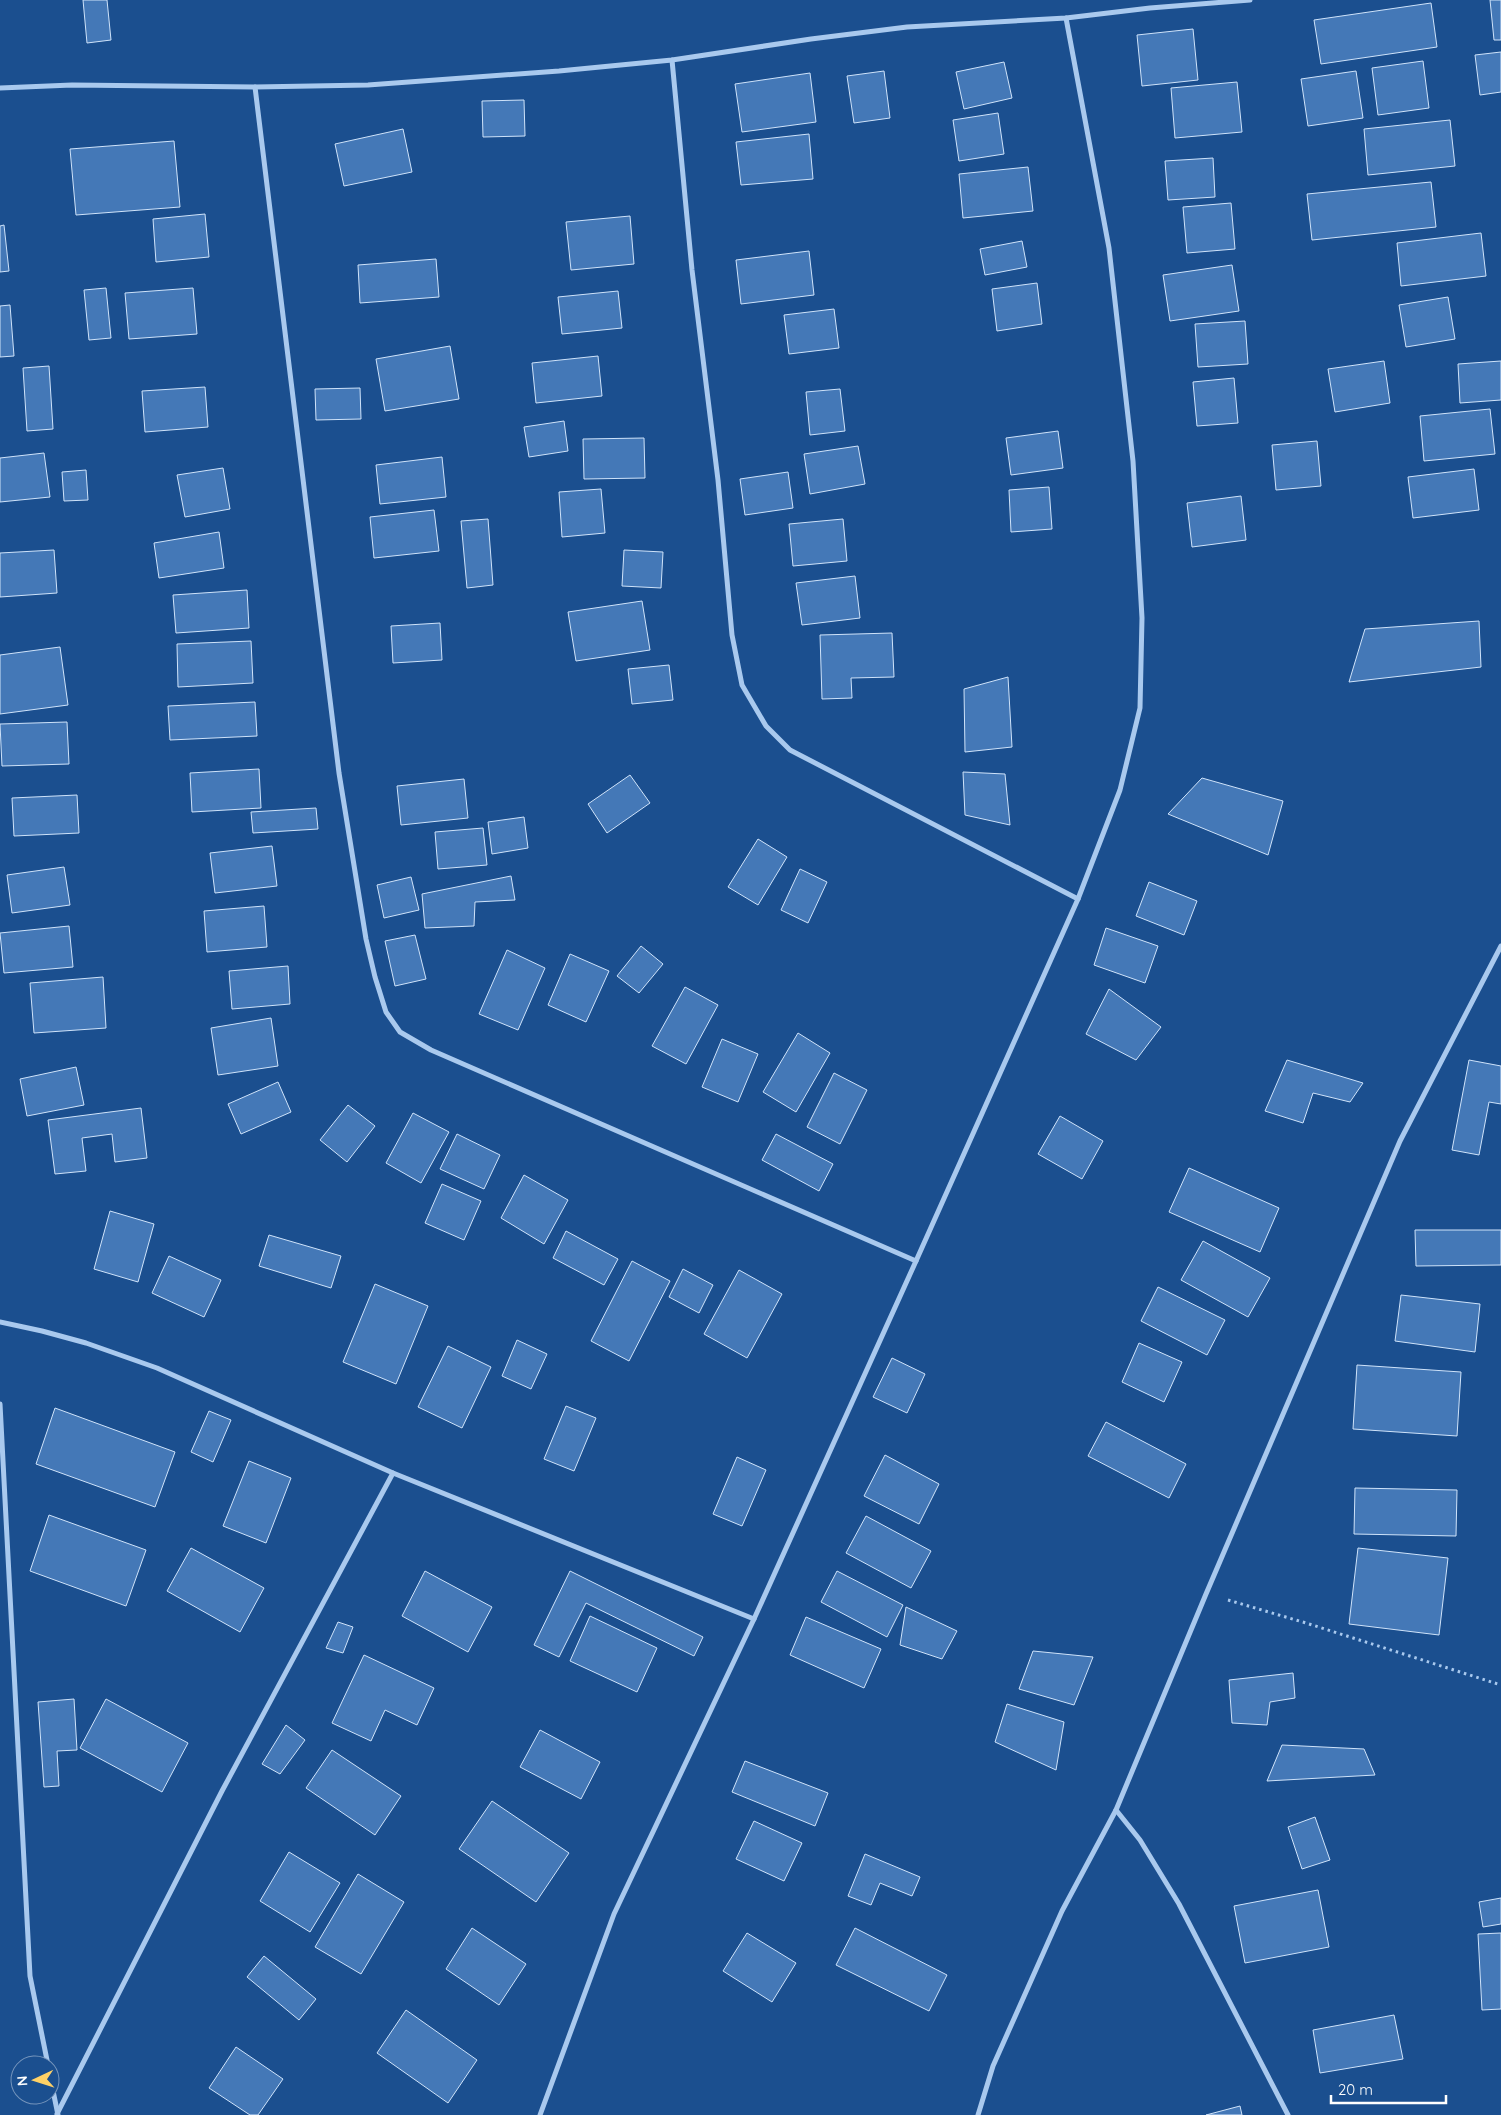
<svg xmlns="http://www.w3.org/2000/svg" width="1501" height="2115" viewBox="0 0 1501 2115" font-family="Quicksand,sans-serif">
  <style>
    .building { fill: #4478b7; stroke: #cfe3fa }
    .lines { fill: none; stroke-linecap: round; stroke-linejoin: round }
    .path { stroke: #a9c9ee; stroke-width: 3; stroke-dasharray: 2.5 4; stroke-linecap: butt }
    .minor { stroke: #a9c9ee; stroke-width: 5 }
  </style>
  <rect width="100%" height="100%" fill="#1b4f8f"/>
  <g class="building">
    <polygon points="83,0 107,0 111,40 87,43"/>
    <polygon points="1490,0 1501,0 1501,40 1494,40"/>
    <polygon points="1431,3 1437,47 1321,64 1314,20"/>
    <polygon points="1193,29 1198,80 1142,86 1137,35"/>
    <polygon points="1501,52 1501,92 1480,95 1475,55"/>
    <polygon points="1423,61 1429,108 1378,115 1372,68"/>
    <polygon points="1004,62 1012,98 964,109 956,72"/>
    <polygon points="884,71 890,118 854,123 847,76"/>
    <polygon points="1356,71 1363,118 1308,126 1301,79"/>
    <polygon points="810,73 816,122 742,132 735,84"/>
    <polygon points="1237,82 1242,132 1175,138 1171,88"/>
    <polygon points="524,100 525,136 483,137 482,101"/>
    <polygon points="998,113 1004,154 959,161 953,120"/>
    <polygon points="1450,120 1455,166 1368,175 1364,129"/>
    <polygon points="403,129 412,172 344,186 335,144"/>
    <polygon points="809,134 813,179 741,185 736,142"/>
    <polygon points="174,141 180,207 76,215 70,149"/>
    <polygon points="1213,158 1215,197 1168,200 1165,161"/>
    <polygon points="1028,167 1033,211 963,218 959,174"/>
    <polygon points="1431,182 1436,227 1312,240 1307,194"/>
    <polygon points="1231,203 1235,249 1187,253 1183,207"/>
    <polygon points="205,214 209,257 156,262 153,219"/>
    <polygon points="630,216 634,264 571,270 566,222"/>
    <polygon points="4,225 9,271 0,272 0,226"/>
    <polygon points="1481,233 1486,276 1401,286 1397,243"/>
    <polygon points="1022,241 1027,267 985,275 980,249"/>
    <polygon points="809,251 814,295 741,304 736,260"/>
    <polygon points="436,259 439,297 360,303 358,265"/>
    <polygon points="1232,265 1239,311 1170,321 1163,275"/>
    <polygon points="1037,283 1042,324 997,331 992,289"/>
    <polygon points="106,288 111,338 89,340 84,290"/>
    <polygon points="193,288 197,334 129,339 125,293"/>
    <polygon points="618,291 622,328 562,334 558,297"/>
    <polygon points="1448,297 1455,339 1406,347 1399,305"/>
    <polygon points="10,305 14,356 0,357 0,306"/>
    <polygon points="834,309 839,348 789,354 784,315"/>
    <polygon points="1245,321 1248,364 1198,367 1195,324"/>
    <polygon points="450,346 459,399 385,411 376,359"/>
    <polygon points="598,356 602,396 536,403 532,363"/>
    <polygon points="1384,361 1390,403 1335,412 1328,369"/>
    <polygon points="1501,361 1501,400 1460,403 1458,364"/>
    <polygon points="49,366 53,429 27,431 23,368"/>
    <polygon points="1234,378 1238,423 1197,426 1193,382"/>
    <polygon points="205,387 208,427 145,432 142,391"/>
    <polygon points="360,388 361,419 316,420 315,389"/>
    <polygon points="840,389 845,431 810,435 806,392"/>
    <polygon points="1490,409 1495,454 1424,461 1420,416"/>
    <polygon points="564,421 568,451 529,457 524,427"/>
    <polygon points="1058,431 1063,468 1011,475 1006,438"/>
    <polygon points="644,438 645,478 584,479 583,439"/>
    <polygon points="1317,441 1321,486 1276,490 1272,445"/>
    <polygon points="858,446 865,484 810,494 804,454"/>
    <polygon points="44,453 50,497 0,502 0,458"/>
    <polygon points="442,457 446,497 380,504 376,465"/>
    <polygon points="223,468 230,509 185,517 177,475"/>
    <polygon points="1474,469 1479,510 1413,518 1408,477"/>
    <polygon points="86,470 88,500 64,501 62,472"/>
    <polygon points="788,472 793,508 745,515 740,479"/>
    <polygon points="1049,487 1052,529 1011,532 1009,490"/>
    <polygon points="601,489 605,533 562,537 559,492"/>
    <polygon points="1241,496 1246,540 1192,547 1187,503"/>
    <polygon points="434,510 439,551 374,558 370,517"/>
    <polygon points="488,519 493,585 467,588 461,521"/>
    <polygon points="843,519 847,561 793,566 789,524"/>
    <polygon points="219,532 224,568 159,578 154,543"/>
    <polygon points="54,550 57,593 0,597 0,553"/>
    <polygon points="624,550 663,552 661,588 622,586"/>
    <polygon points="855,576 860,618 802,625 796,583"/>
    <polygon points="247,590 249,628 176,633 173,595"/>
    <polygon points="642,601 650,650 576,661 568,612"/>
    <polygon points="1479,621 1481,667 1349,682 1365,629"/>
    <polygon points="440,623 442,660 393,663 391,626"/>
    <polygon points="892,633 894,677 851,678 852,698 822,699 820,635"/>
    <polygon points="251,641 253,683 178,687 177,644"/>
    <polygon points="60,647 68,705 0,714 0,655"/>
    <polygon points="669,665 673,700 632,704 628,669"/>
    <polygon points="1008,677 1012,747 965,752 964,689"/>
    <polygon points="255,702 257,736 170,740 168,706"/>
    <polygon points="67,722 69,764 2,766 0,724"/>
    <polygon points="259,769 261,808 192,812 190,773"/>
    <polygon points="963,772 1005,774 1010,825 965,815"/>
    <polygon points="630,775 650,803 607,833 588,804"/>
    <polygon points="1202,778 1283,801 1268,855 1168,814"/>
    <polygon points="464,779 468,818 401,825 397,786"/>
    <polygon points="77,795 79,833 14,836 12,798"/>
    <polygon points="316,808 318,829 253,833 251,812"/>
    <polygon points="524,817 528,848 492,854 488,822"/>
    <polygon points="483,828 487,865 438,869 435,832"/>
    <polygon points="758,839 787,857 758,905 728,887"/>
    <polygon points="272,846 277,886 215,893 210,853"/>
    <polygon points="64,867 70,905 12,913 7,875"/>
    <polygon points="800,869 827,882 808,923 781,910"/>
    <polygon points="511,876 515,900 475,902 474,926 425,928 422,894"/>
    <polygon points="411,877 419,910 384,918 377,885"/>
    <polygon points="1149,882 1197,901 1184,935 1136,916"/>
    <polygon points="264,906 267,947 207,952 204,911"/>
    <polygon points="69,926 73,967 4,973 0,933"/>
    <polygon points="1106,928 1158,946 1145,983 1094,965"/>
    <polygon points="415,935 426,979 395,986 385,941"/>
    <polygon points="641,946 663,964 639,993 617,976"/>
    <polygon points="507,950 545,968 518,1030 479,1014"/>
    <polygon points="570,954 609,971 586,1022 548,1005"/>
    <polygon points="288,966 290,1004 232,1009 229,971"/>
    <polygon points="103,977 106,1028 34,1033 30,983"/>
    <polygon points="685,987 718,1005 686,1064 652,1046"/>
    <polygon points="1109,989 1161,1027 1136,1060 1086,1034"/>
    <polygon points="271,1018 278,1066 218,1075 211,1028"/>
    <polygon points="798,1033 830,1053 796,1112 763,1092"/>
    <polygon points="722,1039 758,1054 738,1102 702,1087"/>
    <polygon points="1287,1060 1363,1083 1350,1102 1313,1093 1303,1123 1265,1111"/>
    <polygon points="1469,1060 1501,1066 1501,1104 1489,1102 1479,1155 1452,1150"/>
    <polygon points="76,1067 84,1105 27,1116 20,1079"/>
    <polygon points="834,1073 867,1090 840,1144 807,1127"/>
    <polygon points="278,1082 291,1112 241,1134 228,1104"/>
    <polygon points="348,1105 375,1126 347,1162 320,1140"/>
    <polygon points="141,1108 147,1158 115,1162 112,1134 82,1138 86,1171 55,1174 48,1120"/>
    <polygon points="413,1113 449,1132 421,1183 386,1163"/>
    <polygon points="1060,1116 1103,1141 1082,1179 1038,1154"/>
    <polygon points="457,1134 500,1155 484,1189 440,1169"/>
    <polygon points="776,1134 833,1164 819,1191 762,1160"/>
    <polygon points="1189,1168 1279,1208 1260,1252 1169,1212"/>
    <polygon points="524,1175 568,1200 544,1244 501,1218"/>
    <polygon points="442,1184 481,1201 464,1240 425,1223"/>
    <polygon points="110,1211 154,1224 138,1282 94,1269"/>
    <polygon points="1415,1230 1501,1230 1501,1265 1416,1266"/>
    <polygon points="566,1231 618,1259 604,1285 553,1258"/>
    <polygon points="269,1235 341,1256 331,1288 259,1266"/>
    <polygon points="1203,1241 1270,1278 1248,1317 1181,1280"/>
    <polygon points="169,1256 221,1280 204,1317 152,1293"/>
    <polygon points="632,1261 670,1281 629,1361 591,1341"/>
    <polygon points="683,1269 713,1285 699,1313 669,1297"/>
    <polygon points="739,1270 782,1294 747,1358 704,1334"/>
    <polygon points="375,1284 428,1306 396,1384 343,1362"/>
    <polygon points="1158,1287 1225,1320 1207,1355 1141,1321"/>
    <polygon points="1401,1295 1480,1304 1475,1352 1395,1341"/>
    <polygon points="517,1340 547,1354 531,1389 502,1376"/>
    <polygon points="1139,1343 1182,1362 1164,1402 1122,1382"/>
    <polygon points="448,1346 491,1367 462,1428 418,1407"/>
    <polygon points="892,1358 925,1374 907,1413 873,1397"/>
    <polygon points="1357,1365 1461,1372 1457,1436 1353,1429"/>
    <polygon points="566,1406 596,1418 574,1471 544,1459"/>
    <polygon points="55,1408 175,1452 155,1507 36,1464"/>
    <polygon points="209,1411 231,1420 213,1462 191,1452"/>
    <polygon points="1106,1422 1186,1464 1169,1498 1088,1456"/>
    <polygon points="885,1455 939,1484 919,1524 864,1496"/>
    <polygon points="737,1457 766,1470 742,1526 713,1514"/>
    <polygon points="249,1461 291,1478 266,1543 223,1526"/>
    <polygon points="1355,1488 1457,1490 1456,1536 1354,1534"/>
    <polygon points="49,1515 146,1550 126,1606 30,1571"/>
    <polygon points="866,1516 931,1551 911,1588 846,1553"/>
    <polygon points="191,1548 264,1588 240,1632 167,1591"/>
    <polygon points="1358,1548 1448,1558 1439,1635 1349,1624"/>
    <polygon points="425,1571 492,1607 468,1652 402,1616"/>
    <polygon points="570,1571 703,1637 694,1656 586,1603 559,1657 534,1645"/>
    <polygon points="837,1571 903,1605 887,1637 821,1602"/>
    <polygon points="906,1607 957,1631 942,1659 900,1645"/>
    <polygon points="590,1616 657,1648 637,1692 570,1661"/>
    <polygon points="806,1617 881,1649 864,1688 790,1655"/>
    <polygon points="338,1622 353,1627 343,1653 326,1648"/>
    <polygon points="1033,1651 1093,1657 1074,1705 1019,1689"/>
    <polygon points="364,1655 434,1688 417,1725 385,1710 371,1741 332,1723"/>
    <polygon points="1293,1673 1295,1698 1270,1702 1267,1725 1232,1723 1229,1680"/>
    <polygon points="74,1699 77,1750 57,1751 59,1786 44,1787 38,1702"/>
    <polygon points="106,1699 188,1743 162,1792 80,1748"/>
    <polygon points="1007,1704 1064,1722 1056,1770 995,1742"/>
    <polygon points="286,1725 305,1740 280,1774 262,1764"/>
    <polygon points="540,1730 600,1762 581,1799 520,1767"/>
    <polygon points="1282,1745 1364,1749 1375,1775 1267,1781"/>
    <polygon points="332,1750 401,1796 375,1835 306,1788"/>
    <polygon points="745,1761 828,1793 815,1826 732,1792"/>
    <polygon points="492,1801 569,1853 536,1902 459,1849"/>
    <polygon points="1315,1817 1330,1860 1302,1869 1288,1827"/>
    <polygon points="754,1821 802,1843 784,1881 736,1859"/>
    <polygon points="289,1852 340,1883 310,1932 260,1901"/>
    <polygon points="865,1854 920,1877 912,1896 880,1883 871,1905 848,1896"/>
    <polygon points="358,1874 404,1902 361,1974 315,1947"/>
    <polygon points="1318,1890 1329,1947 1245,1963 1234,1906"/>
    <polygon points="1501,1898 1501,1924 1483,1927 1479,1902"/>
    <polygon points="472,1928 526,1964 499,2005 446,1969"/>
    <polygon points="855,1928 947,1975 929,2011 836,1965"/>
    <polygon points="747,1933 796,1963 772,2002 723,1971"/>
    <polygon points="1501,1933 1501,2009 1482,2010 1478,1934"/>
    <polygon points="264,1956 316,1999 299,2020 247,1977"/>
    <polygon points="406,2010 477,2060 448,2103 377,2053"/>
    <polygon points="1394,2015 1403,2059 1320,2073 1313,2030"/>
    <polygon points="236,2047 283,2079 258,2115 250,2115 209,2088"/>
    <polygon points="1240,2106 1242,2115 1206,2115"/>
  </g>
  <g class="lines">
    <polyline class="path" points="1228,1600 1306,1623 1501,1685"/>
    <g class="minor">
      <polyline points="672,60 692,270 718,480 732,635 742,685 766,726 790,750 1078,899"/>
      <polyline points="255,87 339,773 366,939 375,977 386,1012 400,1032 431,1050 916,1261"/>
      <polyline points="0,88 72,85 255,87 368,85 559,71 672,60 811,39 907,27 1066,18 1150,8 1250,0"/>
      <polyline points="0,1322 42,1331 86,1343 157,1368 393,1473 754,1619"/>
      <polyline points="0,1404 30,1976 48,2065"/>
      <polyline points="1116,1810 1140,1840 1179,1904 1288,2115"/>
      <polyline points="50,2076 58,2115"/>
      <polyline points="57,2114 222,1791 393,1473"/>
      <polyline points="540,2115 614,1914 754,1619 916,1261 1078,899 1120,790 1140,708 1142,618 1133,461 1109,248 1066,18"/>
      <polyline points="978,2115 993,2066 1062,1911 1116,1810 1206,1594 1400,1141 1501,946"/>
    </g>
  </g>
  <g transform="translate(35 2080) rotate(266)"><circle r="24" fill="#1b4f8f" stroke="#7695bc"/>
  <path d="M0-4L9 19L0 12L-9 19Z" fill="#ffd166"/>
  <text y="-8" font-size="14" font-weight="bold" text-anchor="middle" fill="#ffffff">N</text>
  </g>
  <path d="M1331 2095v8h115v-8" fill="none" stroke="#ffffff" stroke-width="2.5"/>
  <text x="1338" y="2095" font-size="15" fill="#ffffff" stroke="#1b4f8f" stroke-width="4" paint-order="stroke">20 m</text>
</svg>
